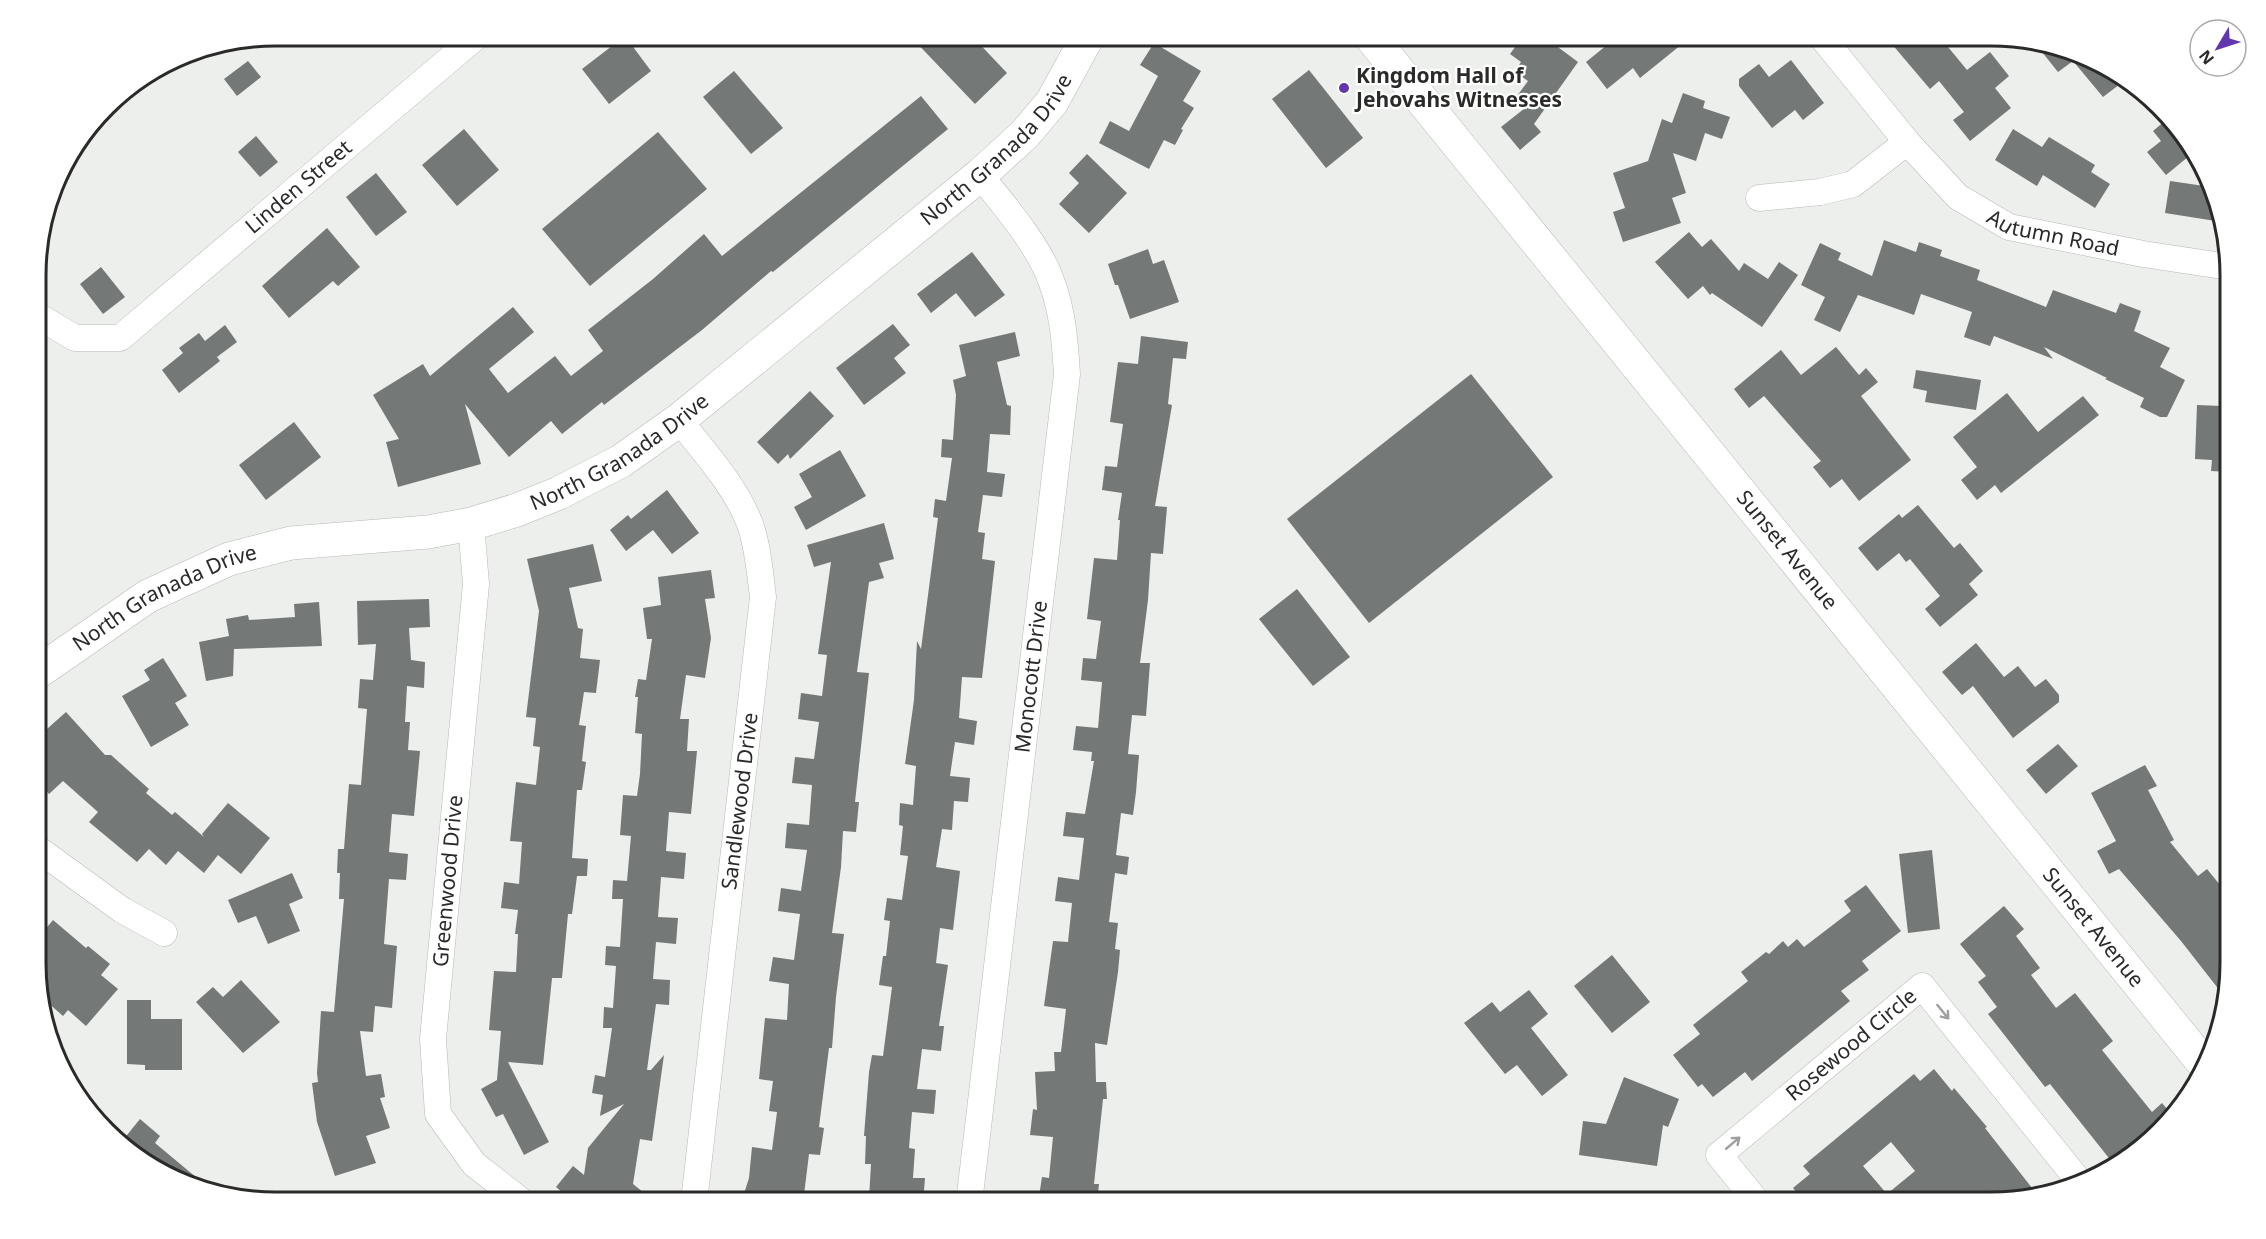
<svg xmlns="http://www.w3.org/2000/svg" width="2266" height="1239" viewBox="0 0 2266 1239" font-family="'Noto Sans',sans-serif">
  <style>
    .building { fill: #747876; fill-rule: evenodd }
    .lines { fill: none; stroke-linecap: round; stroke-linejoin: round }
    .street-casing { stroke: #b8bab6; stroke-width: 27 }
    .secondary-casing { stroke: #b8bab6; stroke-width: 34 }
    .street { stroke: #fff; stroke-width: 26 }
    .secondary { stroke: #fff; stroke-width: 33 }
    .oneway { stroke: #9f9f9f }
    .poi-dot { fill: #6236ad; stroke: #fff; stroke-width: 2 }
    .labels { text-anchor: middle; stroke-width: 4.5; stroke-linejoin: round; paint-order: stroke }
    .poi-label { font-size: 21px; font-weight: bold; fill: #2a2a29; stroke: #fff; text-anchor: start }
    .street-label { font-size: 21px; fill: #2a2a29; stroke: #fff }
    .rim { fill: none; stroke: #2a2a29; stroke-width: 3 }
  </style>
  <rect width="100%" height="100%" fill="#ecefeb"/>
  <g class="building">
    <polygon points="625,36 651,71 609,104 582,69"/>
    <polygon points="910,36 972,36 1007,73 975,104"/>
    <polygon points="1523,36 1543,36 1578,62 1534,124 1541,132 1520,150 1501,127 1529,105 1517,96 1528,81 1515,72 1521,62 1510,54"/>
    <polygon points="1618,36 1692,36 1640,78 1633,68 1607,89 1586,62"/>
    <polygon points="1885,36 1939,36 1967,70 1990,52 2009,76 1995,88 2011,108 1970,141 1953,120 1964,112 1939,81 1930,89"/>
    <polygon points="2034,42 2053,44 2110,68 2124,81 2103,97 2073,61 2058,72"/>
    <polygon points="1154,43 1201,71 1183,101 1194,108 1181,129 1183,130 1175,145 1164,140 1149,169 1099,143 1110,121 1129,131 1158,76 1140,65"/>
    <polygon points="1791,60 1824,103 1803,120 1795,110 1772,128 1739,86 1739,79 1759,64 1769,77"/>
    <polygon points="248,61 261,77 237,96 224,79"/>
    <polygon points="1309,70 1363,138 1326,168 1272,99"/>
    <polygon points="734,71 783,128 751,154 703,97"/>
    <polygon points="1683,93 1705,101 1703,108 1730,117 1722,139 1705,133 1696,161 1673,153 1686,193 1672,198 1681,223 1623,242 1613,212 1625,208 1613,173 1648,161 1662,119 1672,123"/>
    <polygon points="921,96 948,129 773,272 771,271 702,330 604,405 602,402 562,434 551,421 509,457 465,404 481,464 398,487 386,442 399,439 373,395 423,364 430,376 513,307 534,332 489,369 508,393 555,356 571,376 603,351 588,330 653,279 704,234 722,256"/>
    <polygon points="2166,120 2190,143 2194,152 2166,175 2147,152 2161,141 2153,131"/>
    <polygon points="464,129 499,170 457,206 422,165"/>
    <polygon points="2013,129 2042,147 2049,137 2095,165 2091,172 2110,184 2095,208 2043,175 2037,186 1995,160"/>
    <polygon points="658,132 707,189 590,286 542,229"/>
    <polygon points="256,136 278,162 260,177 238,152"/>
    <polygon points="1087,154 1127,193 1089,233 1059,204 1079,183 1069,173"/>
    <polygon points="376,173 407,212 376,236 346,197"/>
    <polygon points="2170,181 2211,187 2217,199 2222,222 2165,213"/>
    <polygon points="327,228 360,267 338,286 333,281 289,318 262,286"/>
    <polygon points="1689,232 1702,247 1711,239 1739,271 1744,263 1768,279 1779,262 1798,275 1762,327 1712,293 1710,295 1703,286 1688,299 1655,262"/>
    <polygon points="1884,240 1916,252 1919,242 1942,250 1940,256 1980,270 1977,280 2046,307 2053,290 2116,313 2120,303 2141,311 2134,331 2170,348 2160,367 2185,380 2167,417 2160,417 2140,407 2144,398 2105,379 2107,378 2044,347 2053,359 1994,336 1990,346 1964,337 1972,312 1921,294 1914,315 1858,295 1840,332 1814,320 1825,297 1801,285 1820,243 1841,253 1838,260 1872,276"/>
    <polygon points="1148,249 1153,264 1164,260 1179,302 1130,319 1118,285 1115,285 1108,264"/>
    <polygon points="972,252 1005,295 975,317 956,293 931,313 917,294"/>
    <polygon points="101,267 125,297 103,314 80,284"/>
    <polygon points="893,324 910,345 894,358 906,373 864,405 836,368"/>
    <polygon points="225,325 237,342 217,357 220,361 179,393 162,370 183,353 179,348 199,333 205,341"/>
    <polygon points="1015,332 1020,356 997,362 1007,405 1011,406 1010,435 990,434 987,472 1005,474 1002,497 983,495 978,532 985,533 982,559 995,561 982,678 962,677 959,718 977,721 974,745 955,742 950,776 970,778 968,802 954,801 952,830 942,829 936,867 960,871 953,930 940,928 936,963 948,965 939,1026 944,1026 941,1051 922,1049 917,1089 936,1090 934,1114 912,1112 909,1148 915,1149 913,1178 925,1178 923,1203 869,1199 871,1164 865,1164 866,1136 864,1136 869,1072 872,1055 883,1056 892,987 879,985 883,956 886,956 890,921 884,920 887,898 902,900 908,856 900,855 903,826 899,825 900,803 913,805 916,766 905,764 914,700 917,641 921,649 938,518 933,517 935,499 946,501 952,458 941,457 942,439 953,440 956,395 953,380 966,376 959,345"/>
    <polygon points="1141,336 1188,342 1186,359 1173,358 1168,404 1172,405 1155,506 1167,507 1163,554 1151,553 1148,600 1140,663 1150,663 1146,716 1132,715 1128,754 1139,755 1136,792 1133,815 1121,813 1116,855 1129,857 1127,875 1115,873 1109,922 1118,923 1115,949 1120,950 1118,972 1107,1045 1095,1043 1096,1082 1106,1082 1107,1099 1103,1099 1094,1184 1099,1184 1097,1203 1038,1203 1042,1177 1049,1178 1053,1137 1030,1135 1033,1109 1037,1110 1035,1072 1055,1071 1054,1052 1061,1052 1066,1009 1044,1006 1053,941 1068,942 1072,903 1055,901 1058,877 1079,880 1084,838 1063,836 1066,812 1085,814 1094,761 1091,761 1092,752 1073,750 1076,726 1098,728 1102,682 1081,680 1083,658 1096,659 1101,621 1087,619 1094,558 1117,560 1120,520 1118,520 1122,493 1102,490 1105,466 1117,467 1123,424 1110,422 1118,362 1138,364"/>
    <polygon points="1836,347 1859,375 1866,368 1878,382 1861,396 1911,460 1859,501 1842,479 1830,488 1813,467 1821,461 1764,396 1749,408 1734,389 1781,350 1801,375"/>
    <polygon points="1916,370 1981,380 1976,410 1925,402 1927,391 1913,388"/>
    <polygon points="1471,374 1553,477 1369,623 1287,519"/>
    <polygon points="810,391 834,416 790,459 788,454 778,464 757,442"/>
    <polygon points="2007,393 2038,432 2083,396 2099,415 2001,493 1995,485 1977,500 1961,480 1977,467 1953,437"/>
    <polygon points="2197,405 2221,406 2220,425 2229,426 2229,472 2211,471 2212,460 2195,459"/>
    <polygon points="294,422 321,457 266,500 239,465"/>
    <polygon points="840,450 866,496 806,530 794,507 812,497 799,474"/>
    <polygon points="667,490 699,533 672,554 653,530 626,551 610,530 628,515 631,519"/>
    <polygon points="1918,505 1954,548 1960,543 1983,571 1969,584 1978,595 1940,627 1925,609 1940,596 1910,559 1906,562 1899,553 1877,571 1858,548 1899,514 1902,518"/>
    <polygon points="884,523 894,559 879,563 884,578 869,582 857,672 869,673 855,802 859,802 856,832 843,831 841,867 832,933 844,934 836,997 832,1048 829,1048 819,1127 824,1128 820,1155 809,1154 803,1203 741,1203 749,1178 752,1147 772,1150 777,1112 769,1111 773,1081 759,1079 765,1018 787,1020 789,984 769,981 773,957 794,960 800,914 778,911 781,888 801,891 807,850 785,848 787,823 809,825 812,785 792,783 795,757 814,759 819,722 798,719 801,693 822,696 827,655 818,654 831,562 814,567 807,545"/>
    <polygon points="593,544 602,581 569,588 578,628 583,629 580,658 600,660 596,693 584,692 579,725 586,726 582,761 586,762 582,790 577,790 572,858 588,859 587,876 577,876 572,914 568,914 562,978 552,978 543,1065 508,1062 549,1142 524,1155 503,1114 496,1117 481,1089 497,1080 501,1031 489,1030 494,971 516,972 518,934 515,934 518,910 501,908 504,882 519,884 522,842 510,841 516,782 536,785 540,747 533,746 536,718 526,717 539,611 527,559"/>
    <polygon points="711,570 715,598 705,599 711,638 705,678 686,675 680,719 689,719 687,751 697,751 691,814 669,812 666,851 686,853 684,879 661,877 658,917 678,918 676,944 656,942 653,979 670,980 669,1005 656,1004 647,1070 651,1070 664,1055 652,1141 640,1139 633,1184 643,1192 634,1203 575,1203 556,1187 573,1166 584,1175 588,1148 624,1104 600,1116 603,1095 592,1093 595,1075 605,1077 612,1028 603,1028 604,1007 613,1008 616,966 605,965 606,946 620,947 623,899 612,899 613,880 627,881 631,836 620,835 623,795 637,796 640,774 642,734 635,733 638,697 635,697 638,679 646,680 652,639 647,639 643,608 661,605 658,577"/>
    <polygon points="1297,589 1350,657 1313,686 1259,619"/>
    <polygon points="429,599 430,627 409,628 411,660 425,662 424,688 407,686 405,722 410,722 408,750 420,751 414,816 392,814 389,852 408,854 406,880 389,879 384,944 397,946 392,1008 375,1006 373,1032 360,1031 366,1076 381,1074 385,1097 380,1098 390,1128 366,1136 376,1163 335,1176 317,1122 312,1083 318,1082 317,1073 321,1011 334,1012 344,899 339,899 340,873 337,873 338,849 344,849 349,784 361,785 367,709 358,708 360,679 373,680 376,644 358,645 357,601"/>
    <polygon points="319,602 322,646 234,649 233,676 206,681 199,642 229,636 226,619 248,615 249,620 295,617 294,604"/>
    <polygon points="1976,643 2004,677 2018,666 2035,687 2046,679 2059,695 2059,702 2013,738 1973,686 1962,695 1942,672"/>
    <polygon points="163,658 187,696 175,703 189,725 151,747 122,696 150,680 144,670"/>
    <polygon points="66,712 105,755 111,755 149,789 146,793 172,815 175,812 204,837 202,834 228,803 270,838 241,874 218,855 204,873 178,851 166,865 149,849 137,862 89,822 98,812 63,781 49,794 38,782 38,737"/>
    <polygon points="2058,744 2078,766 2046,794 2026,770"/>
    <polygon points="2145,765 2157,786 2148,790 2174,840 2170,842 2198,876 2207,869 2229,896 2230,979 2224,996 2181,941 2119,869 2109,874 2097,851 2116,841 2091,793"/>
    <polygon points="1932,850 1940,929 1908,933 1899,854"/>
    <polygon points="292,873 303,898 289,904 300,931 268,944 256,916 238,923 228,900"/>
    <polygon points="1866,885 1901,931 1862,961 1869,970 1841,991 1850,1001 1752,1081 1745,1072 1713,1097 1702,1084 1698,1087 1673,1055 1700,1034 1693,1025 1748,981 1741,972 1766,952 1769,954 1783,941 1788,947 1797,939 1804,947 1851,911 1844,901"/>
    <polygon points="2004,906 2024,929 2016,936 2040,968 2031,975 2056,1008 2075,993 2113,1041 2102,1050 2152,1112 2162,1103 2173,1116 2160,1133 2116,1167 2050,1084 2045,1087 1988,1014 1997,1007 1978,982 1986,976 1960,944"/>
    <polygon points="53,920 86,948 88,946 110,964 101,975 118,989 86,1026 68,1010 63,1016 38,994 38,938"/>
    <polygon points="1612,955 1650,1002 1612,1033 1574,986"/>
    <polygon points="241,980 280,1022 243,1053 196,1002 213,987 223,997"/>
    <polygon points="1529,990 1548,1014 1531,1028 1568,1075 1542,1096 1517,1065 1505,1074 1464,1023 1492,1002 1500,1012"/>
    <polygon points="127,1000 151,1000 151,1019 182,1019 182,1070 145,1070 145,1065 127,1064"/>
    <path d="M1934 1069 1952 1091 1954 1088 1987 1127 1985 1128 2036 1193 2006 1203H1805L1793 1188 1810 1174 1803 1166 1914 1074 1920 1081ZM1891 1142 1915 1171 1887 1194 1863 1166Z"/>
    <polygon points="1624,1077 1679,1099 1668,1127 1663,1125 1657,1166 1579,1155 1583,1121 1606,1124"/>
    <polygon points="140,1119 160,1136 155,1143 209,1188 206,1192 156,1171 123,1140"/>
  </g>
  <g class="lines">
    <g class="street-casing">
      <g id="street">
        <path id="s1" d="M1821 36 1907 142 1958 197 2009 227 2143 254 2229 267"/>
        <polyline points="1759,198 1820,192 1853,184 1907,142"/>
        <path id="s2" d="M38 316 75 338H120L477 36"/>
        <path d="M679 420C704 452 735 485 750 524 758 547 760 573 763 597L695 1193 690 1203"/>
        <polyline points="471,524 476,584 433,1039 438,1114 474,1164 524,1203"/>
        <polyline points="38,849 122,910 164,933"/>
        <path id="s3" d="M969 1203 1067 374C1065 343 1063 313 1052 283 1040 247 1004 205 980 175"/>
        <path id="s4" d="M1758 1203 1719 1155 1922 986 2078 1180"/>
      </g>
    </g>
    <g class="secondary-casing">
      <g id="secondary">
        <path id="s5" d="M1370 36 2204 1064"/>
        <path id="s6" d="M38 672 148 596 229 559 291 543 428 532 471 524 517 510 559 493 621 461 679 420 980 175 1024 135 1052 102 1088 36"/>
      </g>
    </g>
    <use href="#street" class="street"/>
    <use href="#secondary" class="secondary"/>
  </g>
  <defs><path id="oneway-shaft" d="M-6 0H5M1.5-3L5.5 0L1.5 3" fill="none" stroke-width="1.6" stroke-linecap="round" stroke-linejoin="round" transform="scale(1.5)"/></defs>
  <g class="oneway">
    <use href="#oneway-shaft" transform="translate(1943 1012) rotate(51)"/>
    <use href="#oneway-shaft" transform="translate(1733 1143) rotate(-40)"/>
  </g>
  <circle class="poi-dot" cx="1344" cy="88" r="6"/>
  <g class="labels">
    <g class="poi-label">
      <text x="1356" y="83">Kingdom Hall of<tspan x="1356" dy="24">Jehovahs Witnesses</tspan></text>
    </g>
    <g class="street-label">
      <text dy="7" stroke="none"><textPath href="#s6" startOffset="1120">North Granada Drive</textPath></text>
      <text dy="7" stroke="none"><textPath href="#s2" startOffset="322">Linden Street</textPath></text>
      <text dy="7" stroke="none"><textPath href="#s1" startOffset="315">Autumn Road</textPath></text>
      <text dy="7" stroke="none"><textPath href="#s6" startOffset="634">North Granada Drive</textPath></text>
      <text dy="7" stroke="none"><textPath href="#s5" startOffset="662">Sunset Avenue</textPath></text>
      <text dy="7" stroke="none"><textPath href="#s6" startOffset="148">North Granada Drive</textPath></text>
      <text dy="7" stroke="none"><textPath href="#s3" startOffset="530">Monocott Drive</textPath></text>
      <text transform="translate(740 801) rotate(-83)" y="7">Sandlewood Drive</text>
      <text transform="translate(448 881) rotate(-85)" y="7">Greenwood Drive</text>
      <text dy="7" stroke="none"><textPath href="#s5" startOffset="1148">Sunset Avenue</textPath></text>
      <text dy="7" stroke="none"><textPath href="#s4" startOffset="234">Rosewood Circle</textPath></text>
    </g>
  </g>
  <path d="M0 0H2266V1239H0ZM275 46H1991A229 229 0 0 1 2220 275V963A229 229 0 0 1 1991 1192H275A229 229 0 0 1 46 963V275A229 229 0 0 1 275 46Z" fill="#fff" fill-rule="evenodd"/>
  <path class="rim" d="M275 46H1991A229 229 0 0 1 2220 275V963A229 229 0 0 1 1991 1192H275A229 229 0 0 1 46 963V275A229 229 0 0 1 275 46Z"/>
  <g transform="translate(2218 48) rotate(231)"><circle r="28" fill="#ffffff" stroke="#aaaaa9" stroke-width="1.5"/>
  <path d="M0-4.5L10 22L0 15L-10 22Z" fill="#6236ad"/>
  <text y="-9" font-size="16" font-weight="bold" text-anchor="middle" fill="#2a2a29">N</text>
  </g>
</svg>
